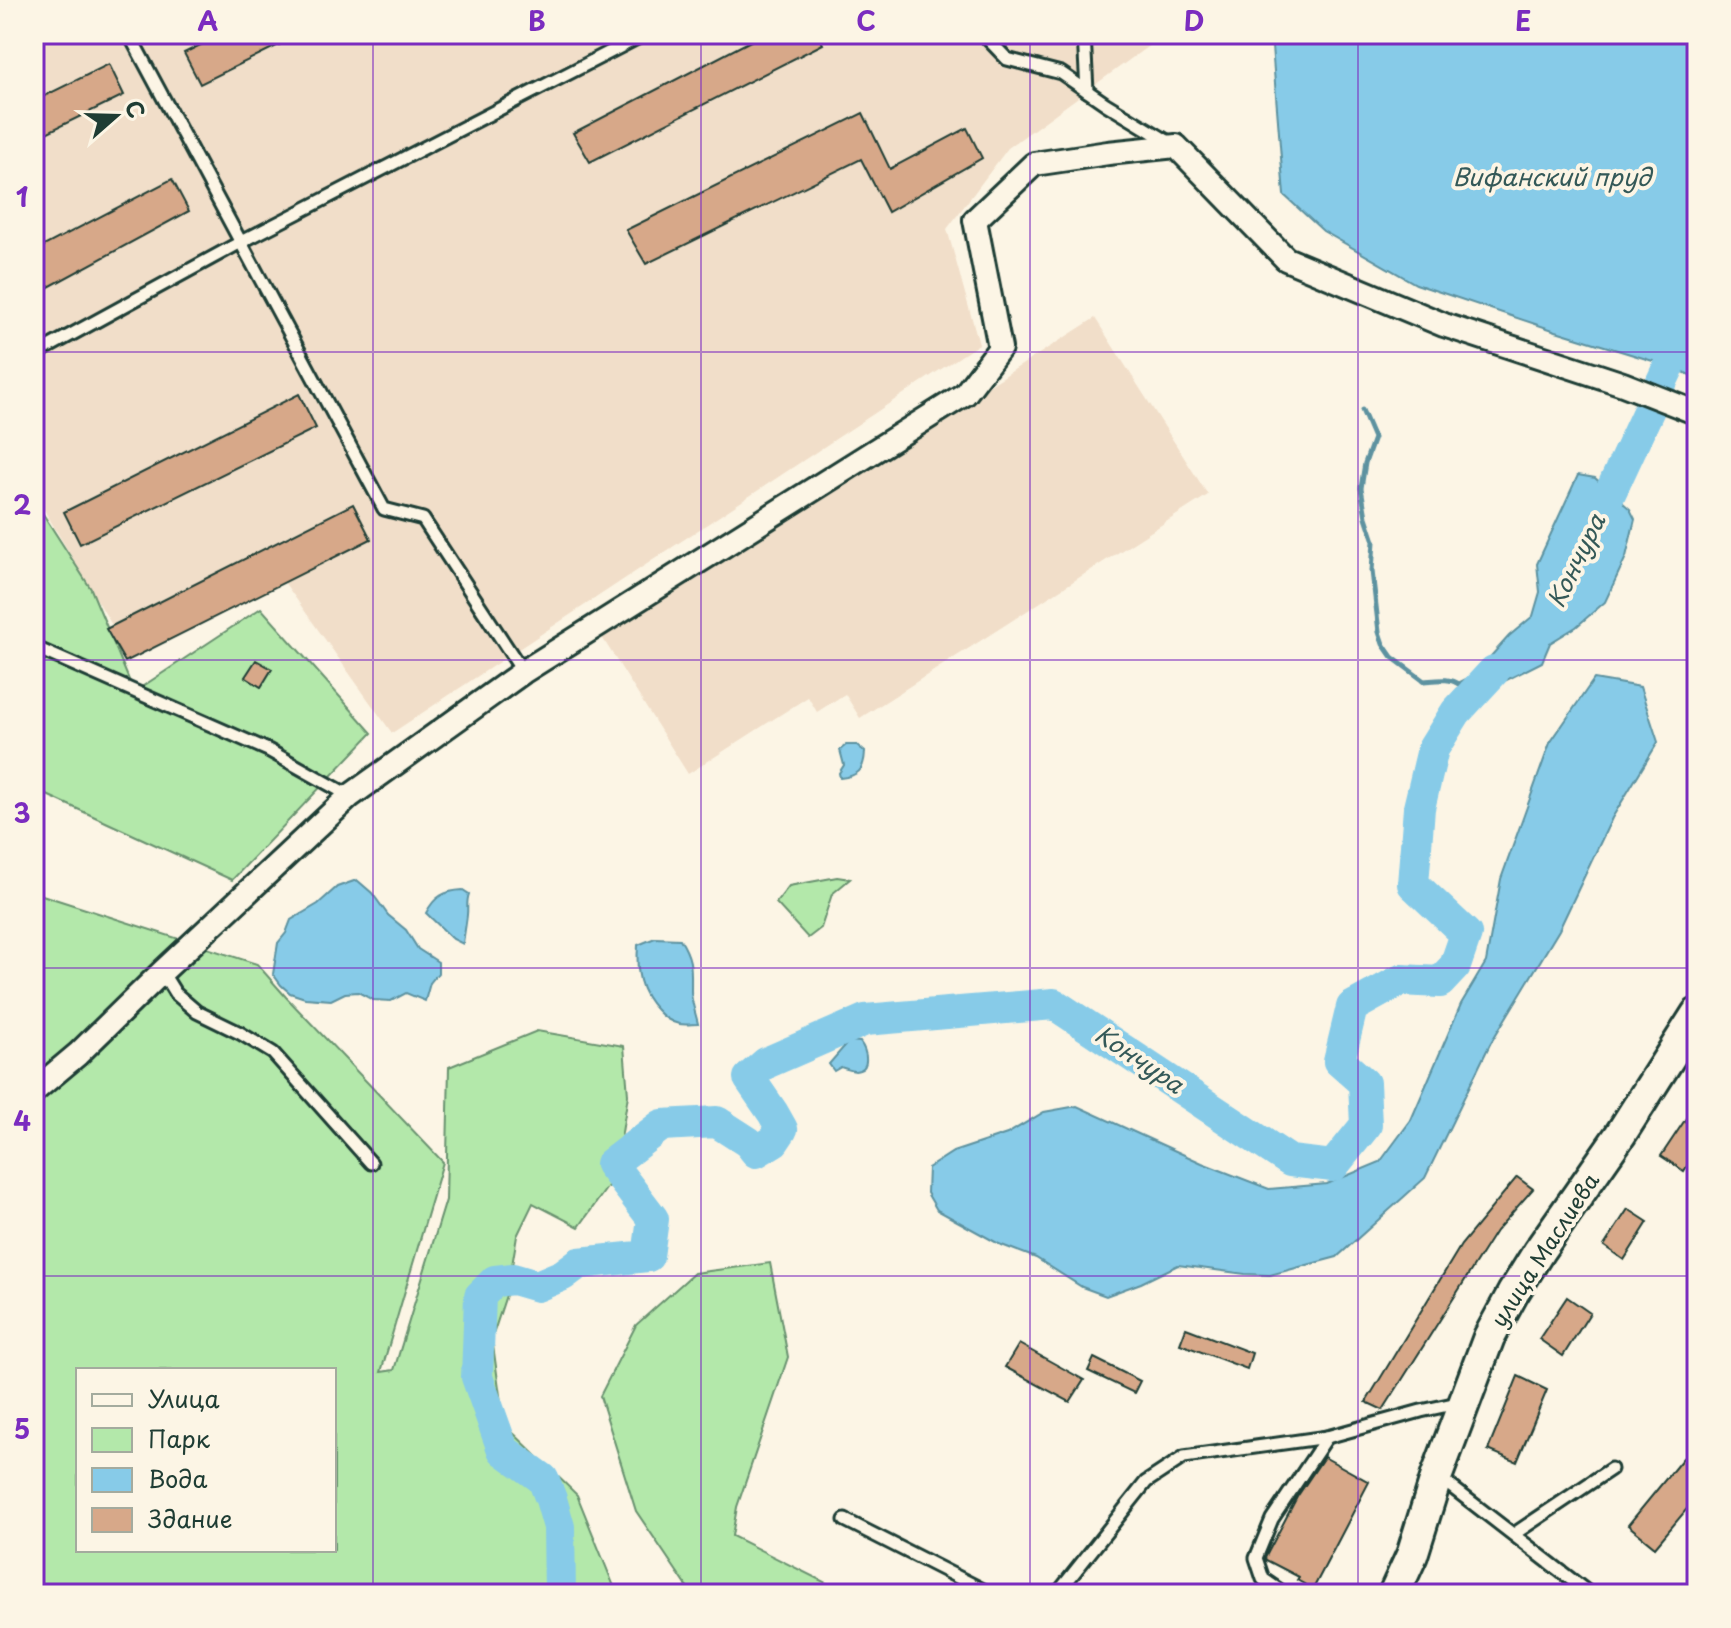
<svg xmlns="http://www.w3.org/2000/svg" width="1731" height="1628" viewBox="0 0 1731 1628" font-family="'Playpen Sans',sans-serif">
  <style>
    .built { fill: #f1dec9 }
    .green { fill: #b3e8aa; stroke: #69926f; stroke-width: 2; fill-rule: evenodd }
    .water { fill: #87cbe8; stroke: #5d92a0; stroke-width: 2 }
    .lines { fill: none; stroke-linecap: round; stroke-linejoin: round }
    .stream { stroke: #5d92a0; stroke-width: 5 }
    .river { stroke: #87cbe8; stroke-width: 32 }
    .building { fill: #d7a889; stroke: #1f3d34; stroke-width: 2 }
    .lane-casing { stroke: #1f3d34; stroke-width: 17 }
    .street-casing { stroke: #1f3d34; stroke-width: 28 }
    .secondary-casing { stroke: #1f3d34; stroke-width: 36 }
    .lane { stroke: #fcf5e5; stroke-width: 11 }
    .street { stroke: #fcf5e5; stroke-width: 22 }
    .secondary { stroke: #fcf5e5; stroke-width: 30 }
    .grid { fill: none; stroke: #7b2cbf; stroke-width: 2; stroke-opacity: 0.55 }
    .labels { text-anchor: middle; stroke-width: 8; stroke-linejoin: round; paint-order: stroke }
    .street-label { font-size: 22px; fill: #1f3d34; stroke: #fcf5e5 }
    .water-label { font-size: 24px; font-style: italic; fill: #345958; stroke: #fcf5e5 }
    .neatline { fill: none; stroke: #7b2cbf; stroke-width: 3 }
    .grid-label { font-size: 26px; text-anchor: middle; font-weight: bold; fill: #7b2cbf }
  </style>
  <rect width="100%" height="100%" fill="#fcf5e5"/>
  <filter id="ink" filterUnits="userSpaceOnUse"><feTurbulence type="fractalNoise" baseFrequency=".0125" numOctaves="2"/><feDisplacementMap in="SourceGraphic" scale="16" xChannelSelector="R" yChannelSelector="G"/><feConvolveMatrix kernelMatrix="1 2 1 2 8 2 1 2 1" color-interpolation-filters="sRGB"/></filter>
  <g filter="url(#ink)">
    <g class="built">
      <polygon points="34,34 1165,34 1008,148 947,229 979,344 392,733 284,582 129,654 34,493"/>
      <polygon points="1095,318 1208,495 860,718 845,694 817,712 808,697 688,774 600,634"/>
    </g>
    <g class="green">
      <polygon points="34,500 91,589 134,692 261,608 372,733 232,880 34,789"/>
      <polygon points="837,877 850,879 832,894 821,928 808,938 776,903 789,886"/>
      <path d="M39 894 257 964 286 997 443 1162 381 1372 394 1370 446 1200 449 1067 537 1031 624 1046 628 1095 615 1176 579 1227 533 1203 517 1236 508 1289 492 1338 504 1424 577 1495 617 1594H34V899ZM78 1370H334V1550H78Z"/>
      <polygon points="770,1263 788,1357 737,1507 732,1536 848,1594 692,1594 636,1511 600,1396 636,1325 694,1273"/>
    </g>
    <g class="water">
      <polygon points="1271,34 1697,34 1697,378 1669,366 1556,331 1416,284 1323,231 1284,195"/>
      <polygon points="1578,475 1595,478 1630,509 1635,519 1626,557 1605,602 1576,627 1550,643 1542,662 1465,701 1458,683 1474,675 1509,636 1533,616 1540,592 1537,564"/>
      <polygon points="1594,679 1640,687 1658,742 1612,818 1559,930 1490,1044 1425,1178 1337,1257 1270,1275 1245,1274 1178,1265 1141,1283 1106,1296 1082,1287 1036,1258 999,1244 937,1210 927,1193 928,1168 953,1152 1007,1134 1044,1112 1077,1106 1202,1163 1269,1189 1327,1184 1380,1162 1411,1120 1461,1004 1486,962 1501,879 1550,743"/>
      <path d="M846 745H857L865 752C864 771 858 776 840 778L839 773 844 765 840 750Z"/>
      <polygon points="357,880 372,893 388,915 406,930 418,949 438,962 438,973 430,983 425,1001 406,993 391,1001 373,1000 358,992 345,993 331,1000 305,998 290,993 281,985 273,974 278,943 286,933 291,920 318,904 337,887"/>
      <path d="M463 890 469 894C466 902 468 907 467 915 466 925 464 934 463 944L453 939 426 913C435 896 444 891 463 890Z"/>
      <path d="M655 938 680 939C693 960 691 968 691 991 691 1002 696 1014 698 1024 692 1024 685 1025 679 1024 670 1022 663 1017 657 1010 639 992 636 971 638 945Z"/>
      <path d="M849 1041 860 1042C866 1050 872 1070 855 1071 854 1071 842 1068 841 1067L834 1071 829 1064Z"/>
    </g>
    <g class="lines">
      <path class="stream" d="M1362 410 1374 438 1365 463 1361 488 1366 517 1374 541 1372 571 1379 632 1383 644 1392 657 1424 681C1437 680 1450 677 1460 685"/>
      <g class="river">
        <polyline points="1593,530 1669,366"/>
        <polyline points="560,1594 559,1527 551,1499 543,1479 503,1450 477,1377 480,1296 495,1281 513,1279 537,1286 563,1275 579,1263 648,1256 653,1219 611,1164 662,1125 717,1122 748,1142 756,1152 774,1141 782,1129 773,1113 749,1078 766,1063 865,1020 1054,1004 1290,1161 1333,1166 1366,1125 1364,1083 1339,1061 1352,1007 1401,980 1440,982 1455,966 1466,934 1413,884 1419,808 1433,749 1456,712 1494,671"/>
      </g>
    </g>
    <g class="building">
      <polygon points="223,34 301,34 200,84 184,53"/>
      <polygon points="764,34 818,34 823,44 590,162 573,133"/>
      <polygon points="109,64 124,95 34,139 34,101"/>
      <polygon points="863,113 890,169 967,128 982,158 888,212 861,159 646,264 626,230"/>
      <polygon points="172,179 189,211 34,295 34,251"/>
      <polygon points="299,394 316,428 80,544 64,512"/>
      <polygon points="353,504 371,539 125,662 106,629"/>
      <polygon points="256,660 272,669 261,687 245,677"/>
      <polygon points="1697,1102 1697,1150 1684,1171 1661,1156"/>
      <polygon points="1517,1177 1533,1189 1496,1231 1383,1410 1366,1402 1461,1245"/>
      <polygon points="1628,1209 1648,1222 1624,1260 1604,1246"/>
      <polygon points="1567,1297 1590,1313 1563,1356 1539,1339"/>
      <polygon points="1186,1328 1252,1353 1247,1369 1180,1344"/>
      <polygon points="1019,1344 1084,1380 1070,1402 1005,1367"/>
      <polygon points="1094,1358 1140,1381 1134,1393 1088,1371"/>
      <polygon points="1518,1376 1547,1390 1517,1462 1488,1450"/>
      <polygon points="1324,1457 1369,1482 1313,1589 1297,1580 1299,1577 1266,1560 1265,1558 1297,1497"/>
      <polygon points="1683,1458 1697,1469 1697,1497 1655,1547 1628,1525"/>
    </g>
    <g class="lines">
      <g class="lane-casing">
        <g id="lane">
          <polyline points="129,34 384,509 423,519 523,672"/>
          <polyline points="983,34 1007,59 1061,73 1106,104 1172,144"/>
          <polyline points="1084,34 1087,91"/>
          <polyline points="34,355 241,242 645,34"/>
          <polyline points="34,647 268,750 350,796"/>
          <polyline points="162,972 175,993 197,1012 240,1033 273,1053 371,1163"/>
          <polyline points="1327,1437 1421,1411 1462,1402"/>
          <polyline points="1440,1478 1590,1594"/>
          <polyline points="845,1520 991,1594"/>
          <polyline points="1514,1534 1611,1469"/>
          <polyline points="1057,1594 1146,1482 1184,1457 1327,1437 1272,1519 1256,1558 1263,1579 1285,1594"/>
        </g>
      </g>
      <g class="street-casing">
        <polyline id="street" points="34,1091 78,1054 162,972 350,796 523,672 965,394 1000,348 975,220 1034,164 1108,153 1176,146 1286,259 1444,325 1623,384 1697,413"/>
      </g>
      <g class="secondary-casing">
        <polyline id="secondary" points="1394,1594 1412,1555 1437,1475 1489,1337 1513,1293 1539,1251 1620,1135 1697,1014"/>
      </g>
      <use href="#lane" class="lane"/>
      <use href="#street" class="street"/>
      <use href="#secondary" class="secondary"/>
    </g>
  </g>
  <path class="grid" d="M373 34V1594M701 34V1594M1030 34V1594M1358 34V1594M34 352H1697M34 660H1697M34 968H1697M34 1276H1697"/>
  <g class="labels">
    <g class="street-label">
      <text transform="translate(1545 1250) rotate(-57)" y="8">улица Маслиева</text>
    </g>
    <g class="water-label">
      <text x="1552" y="186">Вифанский пруд</text>
      <text transform="translate(1577 561) rotate(-64)" y="8">Кончура</text>
      <text transform="translate(1139 1060) rotate(34)" y="8">Кончура</text>
    </g>
  </g>
  <rect width="1731" height="1628" fill="none" stroke="#fcf5e5" stroke-width="88"/>
  <rect x="76" y="1368" width="260" height="184" fill="#fcf5e5" stroke="#a4ab9e" stroke-width="2"/>
  <rect x="92" y="1394" width="40" height="12" fill="#fcf5e5" stroke="#a4ab9e" stroke-width="2"/>
  <text x="148" y="1408" font-size="24" fill="#1f3d34">Улица</text>
  <rect x="92" y="1428" width="40" height="24" fill="#b3e8aa" stroke="#a4ab9e" stroke-width="2"/>
  <text x="148" y="1448" font-size="24" fill="#1f3d34">Парк</text>
  <rect x="92" y="1468" width="40" height="24" fill="#87cbe8" stroke="#a4ab9e" stroke-width="2"/>
  <text x="148" y="1488" font-size="24" fill="#1f3d34">Вода</text>
  <rect x="92" y="1508" width="40" height="24" fill="#d7a889" stroke="#a4ab9e" stroke-width="2"/>
  <text x="148" y="1528" font-size="24" fill="#1f3d34">Здание</text>
  <g transform="translate(116 116) rotate(70)" stroke="#fcf5e5" stroke-width="6" paint-order="stroke">
  <path d="M0-6L14 30L0 20L-14 30Z" fill="#1f3d34"/>
  <text y="-12" font-size="22" font-weight="bold" text-anchor="middle" fill="#1f3d34">С</text>
  </g>
  <rect x="44" y="44" width="1643" height="1540" class="neatline"/>
  <g class="grid-label">
    <text x="208" y="31">A</text>
    <text x="537" y="31">B</text>
    <text x="866" y="31">C</text>
    <text x="1194" y="31">D</text>
    <text x="1523" y="31">E</text>
    <text x="22" y="207">1</text>
    <text x="22" y="515">2</text>
    <text x="22" y="823">3</text>
    <text x="22" y="1131">4</text>
    <text x="22" y="1439">5</text>
  </g>
</svg>
